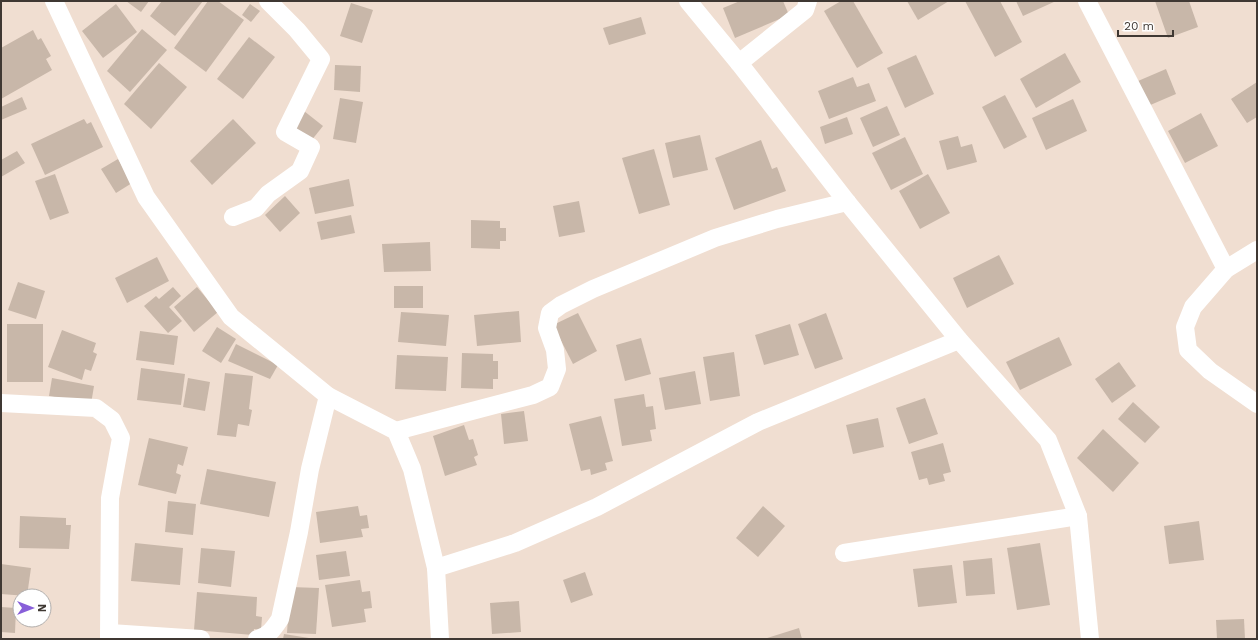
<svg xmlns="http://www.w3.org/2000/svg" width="1258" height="640" viewBox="0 0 1258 640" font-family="'Work Sans',sans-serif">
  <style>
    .building { fill: #c8b7a9 }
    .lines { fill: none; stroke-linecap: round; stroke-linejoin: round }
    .minor { stroke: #fff; stroke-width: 18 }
  </style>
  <rect width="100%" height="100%" fill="#f0ded1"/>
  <g class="building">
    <polygon points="126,1 149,1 141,12"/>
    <polygon points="162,1 203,1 175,36 150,16"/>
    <polygon points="208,1 218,1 244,20 206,72 174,48"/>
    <polygon points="740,1 783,1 789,15 735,38 723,8"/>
    <polygon points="841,1 853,1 883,53 857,68 824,11"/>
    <polygon points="907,1 949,1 918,20"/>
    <polygon points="965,1 1000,1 1022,42 995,57"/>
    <polygon points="1016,1 1056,1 1023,16"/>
    <polygon points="1155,1 1189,1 1198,27 1168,38"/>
    <polygon points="351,3 373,10 362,43 340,36"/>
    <polygon points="116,4 137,32 103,58 82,31"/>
    <polygon points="250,4 260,11 251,22 242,15"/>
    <polygon points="641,17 646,34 609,45 603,28"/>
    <polygon points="142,29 167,50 130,92 107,71"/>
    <polygon points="33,30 38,40 41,38 51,56 46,59 52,70 1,99 1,48"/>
    <polygon points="249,37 275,57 243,99 217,79"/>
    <polygon points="1065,53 1081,82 1036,108 1020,79"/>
    <polygon points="916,55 934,94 905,108 887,68"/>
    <polygon points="159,63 187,87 151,129 124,104"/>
    <polygon points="335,65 361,66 360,92 334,90"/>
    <polygon points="1166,69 1176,94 1148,106 1138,81"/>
    <polygon points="853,77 857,87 869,83 876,101 829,119 818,91"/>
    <polygon points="1257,82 1257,117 1247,123 1231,99"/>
    <polygon points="1005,95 1027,137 1004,149 982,107"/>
    <polygon points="22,97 27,109 1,120 1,107"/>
    <polygon points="340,98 363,102 356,143 333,139"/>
    <polygon points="1073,99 1087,131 1046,150 1032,118"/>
    <polygon points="887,106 900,135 873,147 860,118"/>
    <polygon points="304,111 323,126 311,141 293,126"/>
    <polygon points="1201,113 1218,146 1185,163 1168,131"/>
    <polygon points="847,117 853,134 825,144 820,127"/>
    <polygon points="84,119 87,124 91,122 103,147 45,175 31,144"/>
    <polygon points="233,119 256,143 212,185 190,161"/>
    <polygon points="700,135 708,170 673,178 665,143"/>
    <polygon points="958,136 961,147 972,144 977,162 947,170 939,141"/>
    <polygon points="905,137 923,174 891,190 872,153"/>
    <polygon points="761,140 772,169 777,167 786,191 734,210 715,158"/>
    <polygon points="654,149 670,205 639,214 622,158"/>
    <polygon points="17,151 25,163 1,177 1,160"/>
    <polygon points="118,159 132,183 116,193 101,169"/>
    <polygon points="55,174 69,213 50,220 35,181"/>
    <polygon points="928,174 950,213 920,229 899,191"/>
    <polygon points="349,179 354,206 315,214 309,188"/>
    <polygon points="285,196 300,213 280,232 265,215"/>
    <polygon points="579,201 585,232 559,237 553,206"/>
    <polygon points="351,215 355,233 321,240 317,222"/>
    <polygon points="471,220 500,221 500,228 506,228 506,241 500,241 500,249 471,248"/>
    <polygon points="430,242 431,271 384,272 382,244"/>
    <polygon points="999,255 1014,284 967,308 953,278"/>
    <polygon points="157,257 169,281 127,303 115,278"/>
    <polygon points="18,282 45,291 36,319 8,310"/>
    <rect x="394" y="286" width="29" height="22"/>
    <polygon points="173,287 181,296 169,307 182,321 168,333 144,306 156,296 159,299"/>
    <polygon points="197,287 218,312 194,332 174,307"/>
    <polygon points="519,311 521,342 477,346 474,315"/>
    <polygon points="401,312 449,315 446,346 398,342"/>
    <polygon points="578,313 597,351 573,364 553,325"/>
    <polygon points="826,313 843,359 815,369 798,324"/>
    <rect x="7" y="324" width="36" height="58"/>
    <polygon points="790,324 799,355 764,365 755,335"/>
    <polygon points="217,327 236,339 221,363 202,351"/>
    <polygon points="62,330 96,343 93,352 97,354 91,371 85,369 82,380 48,367"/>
    <polygon points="140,331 178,336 174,365 136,360"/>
    <polygon points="1059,337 1072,365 1020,390 1006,362"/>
    <polygon points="641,338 651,374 625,381 616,345"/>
    <polygon points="236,344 278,365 270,379 228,361"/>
    <polygon points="734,352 740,396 710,401 703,357"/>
    <polygon points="462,353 493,354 493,361 498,361 498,379 493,379 493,389 461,388"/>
    <polygon points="397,355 448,357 446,391 395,389"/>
    <polygon points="1119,362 1136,386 1112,403 1095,379"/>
    <polygon points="141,368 185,374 181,405 137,400"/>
    <polygon points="695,371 701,404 665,410 659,378"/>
    <polygon points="225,373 253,376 249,409 252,410 249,426 238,424 236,437 217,435"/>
    <polygon points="52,378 94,386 91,404 49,396"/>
    <polygon points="188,378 210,382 205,411 183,407"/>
    <polygon points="644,394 646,407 653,406 656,429 650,430 652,441 622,446 614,399"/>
    <polygon points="925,398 938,434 909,444 896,408"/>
    <polygon points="1133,402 1160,427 1145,443 1118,419"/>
    <polygon points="524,411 528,441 504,444 501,414"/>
    <polygon points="601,416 613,461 605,463 607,470 591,475 590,469 581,471 569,424"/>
    <polygon points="878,418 884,447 853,454 846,425"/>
    <polygon points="464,425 469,440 473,439 478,455 474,457 477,465 445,476 433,436"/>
    <polygon points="1103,429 1139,463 1113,492 1077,458"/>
    <polygon points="149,438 188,447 183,466 178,464 176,473 181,475 176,494 138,485"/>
    <polygon points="943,443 951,472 943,474 945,481 929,485 927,478 919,480 911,452"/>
    <polygon points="207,469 276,482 269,517 200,504"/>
    <polygon points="168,501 196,504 193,535 165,532"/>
    <polygon points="358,506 360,516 367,515 369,528 361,529 363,537 320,543 316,512"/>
    <polygon points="763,506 785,526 758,557 736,538"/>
    <polygon points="20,516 66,518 66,525 71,525 69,549 19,548"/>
    <polygon points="1199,521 1204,560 1169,564 1164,526"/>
    <polygon points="135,543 183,548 180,585 131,581"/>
    <polygon points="1040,543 1050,605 1017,610 1007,548"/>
    <polygon points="201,548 235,551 231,587 198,583"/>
    <polygon points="346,551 350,576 319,580 316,555"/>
    <polygon points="992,558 995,594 966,596 963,561"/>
    <polygon points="1,564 31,568 27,596 1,594"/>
    <polygon points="952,565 957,603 918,607 913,569"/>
    <polygon points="585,572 593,595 571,603 563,580"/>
    <polygon points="360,580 362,592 370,591 372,608 364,609 366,622 332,627 325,585"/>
    <polygon points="290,587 319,588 316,634 287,633"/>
    <polygon points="197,592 257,597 256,616 262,617 261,630 254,629 253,635 194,630"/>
    <polygon points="519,601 521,632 492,634 490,603"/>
    <polygon points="1,607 16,608 15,633 1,632"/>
    <polygon points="1244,619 1245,639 1217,639 1216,620"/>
    <polygon points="799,628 802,639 764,639"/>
    <polygon points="284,634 309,638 309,639 283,639"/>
  </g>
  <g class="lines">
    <g class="minor">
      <polyline points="54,1 146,197 231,317 328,396 396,431 412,469 436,568 440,639"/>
      <polyline points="688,1 739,63 847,202 959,340 1048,440 1078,516 1090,639"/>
      <polyline points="1087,1 1226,269"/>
      <polyline points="739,63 805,10 808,1"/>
      <polyline points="233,217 256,208 268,194 300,171 311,147 285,132 321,59 297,30 268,1"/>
      <polyline points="1257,250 1226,269 1193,307 1185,327 1188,350 1210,371 1257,404"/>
      <polyline points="1,403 96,408 112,420 121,438 110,498 109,639"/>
      <polyline points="396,431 533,395 550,387 557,369 555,350 547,328 550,313 561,305 593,289 715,238 777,219 847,202"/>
      <polyline points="844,553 1078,516"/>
      <polyline points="436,568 515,543 597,507 758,422 959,340"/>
      <polyline points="110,633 201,639"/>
      <path d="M257 639C268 637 274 628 280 619L299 532 310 469 328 396"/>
    </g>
  </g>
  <rect width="1258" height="640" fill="none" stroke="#3f3833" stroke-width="4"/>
  <g transform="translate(32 608) rotate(90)"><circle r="19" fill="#ffffff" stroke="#b2afad"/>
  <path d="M0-3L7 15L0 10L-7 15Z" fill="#885fd9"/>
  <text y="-6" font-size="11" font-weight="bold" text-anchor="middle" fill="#3f3833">N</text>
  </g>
  <path d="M1118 30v6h55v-6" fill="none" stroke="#3f3833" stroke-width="2"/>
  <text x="1124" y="30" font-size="12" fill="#3f3833" stroke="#ffffff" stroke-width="3" paint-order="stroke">20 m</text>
</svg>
